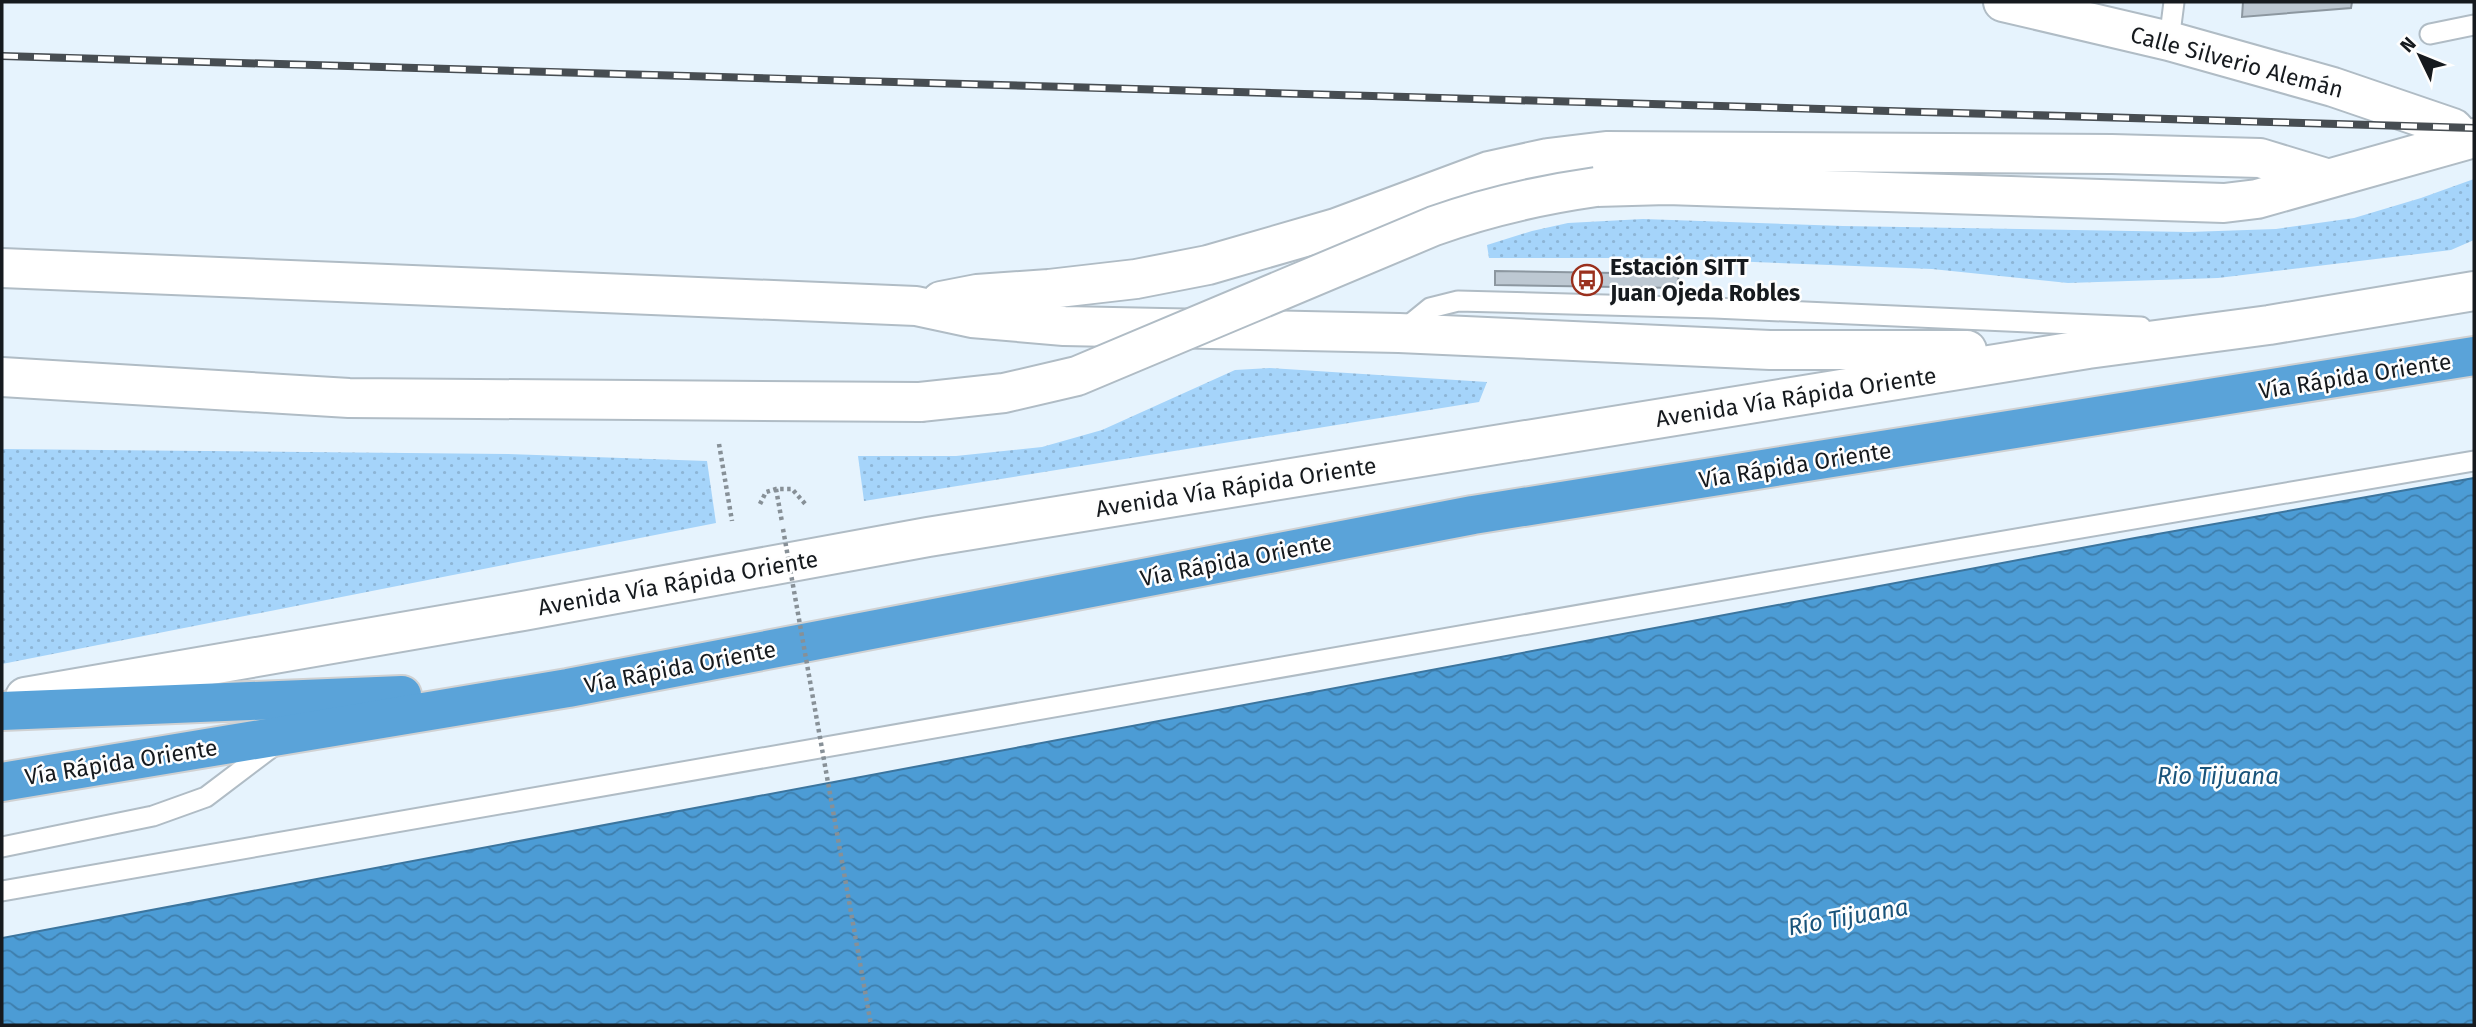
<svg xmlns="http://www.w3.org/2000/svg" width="2476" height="1027" viewBox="0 0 2476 1027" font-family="'Fira Sans',sans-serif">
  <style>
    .grass { fill: url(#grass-dots) }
    .water { fill: url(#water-waves); stroke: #3c759e; stroke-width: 2 }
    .building { fill: #bdc8d2; stroke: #8c97a0; stroke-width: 2 }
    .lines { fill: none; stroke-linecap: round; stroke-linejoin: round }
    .lane-casing { stroke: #b0bcc5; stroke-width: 23 }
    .street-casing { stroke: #b0bcc5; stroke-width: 42 }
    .secondary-casing { stroke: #b0bcc5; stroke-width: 42 }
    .highway-casing { stroke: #d0d1d2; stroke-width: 42 }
    .path { stroke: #879097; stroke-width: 4.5; stroke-dasharray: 3.5 3.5; stroke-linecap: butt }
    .lane { stroke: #fff; stroke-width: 19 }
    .street { stroke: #fff; stroke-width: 38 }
    .secondary { stroke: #fff; stroke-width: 38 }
    .highway { stroke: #5aa3d9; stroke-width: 38 }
    .rail-casing { stroke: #474d52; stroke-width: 8 }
    .rail { stroke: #fefefe; stroke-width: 5; stroke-dasharray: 16; stroke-linecap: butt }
    .secondary-bridge-casing { stroke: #b0bcc5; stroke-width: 42; stroke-linecap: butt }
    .path-bridge { stroke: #879097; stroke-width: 4.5; stroke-dasharray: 3.5 3.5; stroke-linecap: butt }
    .secondary-bridge { stroke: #fff; stroke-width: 38 }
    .labels { text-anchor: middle; stroke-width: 5; stroke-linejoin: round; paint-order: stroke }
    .street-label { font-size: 23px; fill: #161a1e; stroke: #fefefe }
    .poi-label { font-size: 23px; font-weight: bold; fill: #161a1e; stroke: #fefefe; text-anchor: start }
    .water-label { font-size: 24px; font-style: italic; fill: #19537a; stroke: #fefefe }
  </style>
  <defs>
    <pattern id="grass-dots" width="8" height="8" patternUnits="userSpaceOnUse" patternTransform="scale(1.75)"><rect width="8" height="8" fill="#a5d4fa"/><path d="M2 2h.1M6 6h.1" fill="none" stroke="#8db5d6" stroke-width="1.8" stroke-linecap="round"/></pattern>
    <pattern id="water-waves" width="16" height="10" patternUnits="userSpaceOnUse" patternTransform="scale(1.75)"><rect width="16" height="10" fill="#4c9cd5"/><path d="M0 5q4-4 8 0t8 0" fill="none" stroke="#3e7eac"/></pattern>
  </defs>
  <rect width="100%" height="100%" fill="#e6f3fd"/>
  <g class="grass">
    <polygon points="2474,179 2474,240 2451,250 2218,278 2068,283 1932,269 1651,258 1489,258 1487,245 1532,231 1568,223 1643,219 1843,226 2189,232 2276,229 2354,218 2421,198"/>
    <polygon points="1270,368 1487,382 1479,402 864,501 858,456 956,456 1042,447 1102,430 1235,370"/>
    <polygon points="2,449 508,454 707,461 716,523 2,664"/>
  </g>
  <polygon class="water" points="2474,478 2474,1025 2,1025 2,938 2135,538"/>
  <g class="building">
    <polygon points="2243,2 2352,2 2351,8 2242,17"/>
    <polygon points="1495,271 1678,274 1679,288 1495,285"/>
  </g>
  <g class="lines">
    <g class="lane-casing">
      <g id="lane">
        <polyline points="2430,34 2474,25"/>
        <polyline points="2169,41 2174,2"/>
        <polyline points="1403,330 1430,308 1458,301 1714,308 2141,327"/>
        <polyline points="2,847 153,816 206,797 276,744"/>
        <polyline points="2,891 1963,548 2474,461"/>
      </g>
    </g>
    <g class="street-casing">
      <polyline id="street" points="2003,2 2169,41 2333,87 2453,128 2464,140"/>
    </g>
    <g class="secondary-casing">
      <g id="secondary">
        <polyline points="1596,187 1667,185 2224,203 2257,199 2474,138"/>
        <polyline points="2,268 916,306 972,318 1064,326 1399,333 1770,350 1967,350"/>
        <polyline points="941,301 977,294 1049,289 1136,279 1208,265 1336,228 1489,171 1548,158 1606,151 2112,154 2260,158 2326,178"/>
        <polyline points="2,377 349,398 920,402"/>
        <polyline points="25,697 523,611 928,537 2088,349 2269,325 2474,291"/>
      </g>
    </g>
    <g class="highway-casing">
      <g id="highway">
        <polyline points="2,711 402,695"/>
        <polyline points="2,782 568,688 1473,515 2474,356"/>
      </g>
    </g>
    <g class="path">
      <polyline points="719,444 732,521"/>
      <polyline points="776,489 782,522"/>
      <polyline points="760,504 766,492 776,489 792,489 807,506"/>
    </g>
    <use href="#lane" class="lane"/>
    <use href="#street" class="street"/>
    <use href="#secondary" class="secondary"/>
    <use href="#highway" class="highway"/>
    <g class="rail-casing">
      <polyline id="rail" points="2,56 2474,128"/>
    </g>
    <use href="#rail" class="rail"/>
    <g class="secondary-bridge-casing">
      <path id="secondary-bridge" d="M920 402 1004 393 1077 376 1434 226C1487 207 1540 195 1596 187"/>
    </g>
    <polyline class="path-bridge" points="783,529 871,1025"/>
    <use href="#secondary-bridge" class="secondary-bridge"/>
  </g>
  <defs>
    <g id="bus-ring" transform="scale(1.575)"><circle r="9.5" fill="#fefefe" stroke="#9a301d" stroke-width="1.5"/><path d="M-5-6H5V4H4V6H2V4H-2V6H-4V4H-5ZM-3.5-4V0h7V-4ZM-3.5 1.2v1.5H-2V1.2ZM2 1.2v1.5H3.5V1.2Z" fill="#9a301d"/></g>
  </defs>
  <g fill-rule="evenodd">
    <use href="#bus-ring" x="1587" y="280"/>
  </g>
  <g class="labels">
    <g class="street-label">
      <text transform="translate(2237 62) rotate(15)" y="8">Calle Silverio Alemán</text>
      <text transform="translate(2355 376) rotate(-9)" y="8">Vía Rápida Oriente</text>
      <text transform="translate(1796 397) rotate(-9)" y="8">Avenida Vía Rápida Oriente</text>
      <text transform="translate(1795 465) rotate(-9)" y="8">Vía Rápida Oriente</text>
      <text transform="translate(1236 487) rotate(-9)" y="8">Avenida Vía Rápida Oriente</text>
      <text transform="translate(1236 560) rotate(-11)" y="8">Vía Rápida Oriente</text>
      <text transform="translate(678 583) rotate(-10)" y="8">Avenida Vía Rápida Oriente</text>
      <text transform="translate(680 667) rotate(-11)" y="8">Vía Rápida Oriente</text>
      <text transform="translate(121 762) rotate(-9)" y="8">Vía Rápida Oriente</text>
    </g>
    <g class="poi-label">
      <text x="1610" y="275">Estación SITT<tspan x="1610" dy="26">Juan Ojeda Robles</tspan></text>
    </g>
    <g class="water-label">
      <text x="2218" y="784">Rio Tijuana</text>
      <text transform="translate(1848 917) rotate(-10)" y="8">Río Tijuana</text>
    </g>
  </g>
  <rect width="2476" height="1027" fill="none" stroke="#161a1e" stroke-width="7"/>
  <g transform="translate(2420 56) rotate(313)" stroke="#fefefe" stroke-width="5" paint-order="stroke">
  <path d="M0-5L12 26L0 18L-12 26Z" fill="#161a1e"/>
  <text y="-10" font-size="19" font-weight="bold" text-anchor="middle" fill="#161a1e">N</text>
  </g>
</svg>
